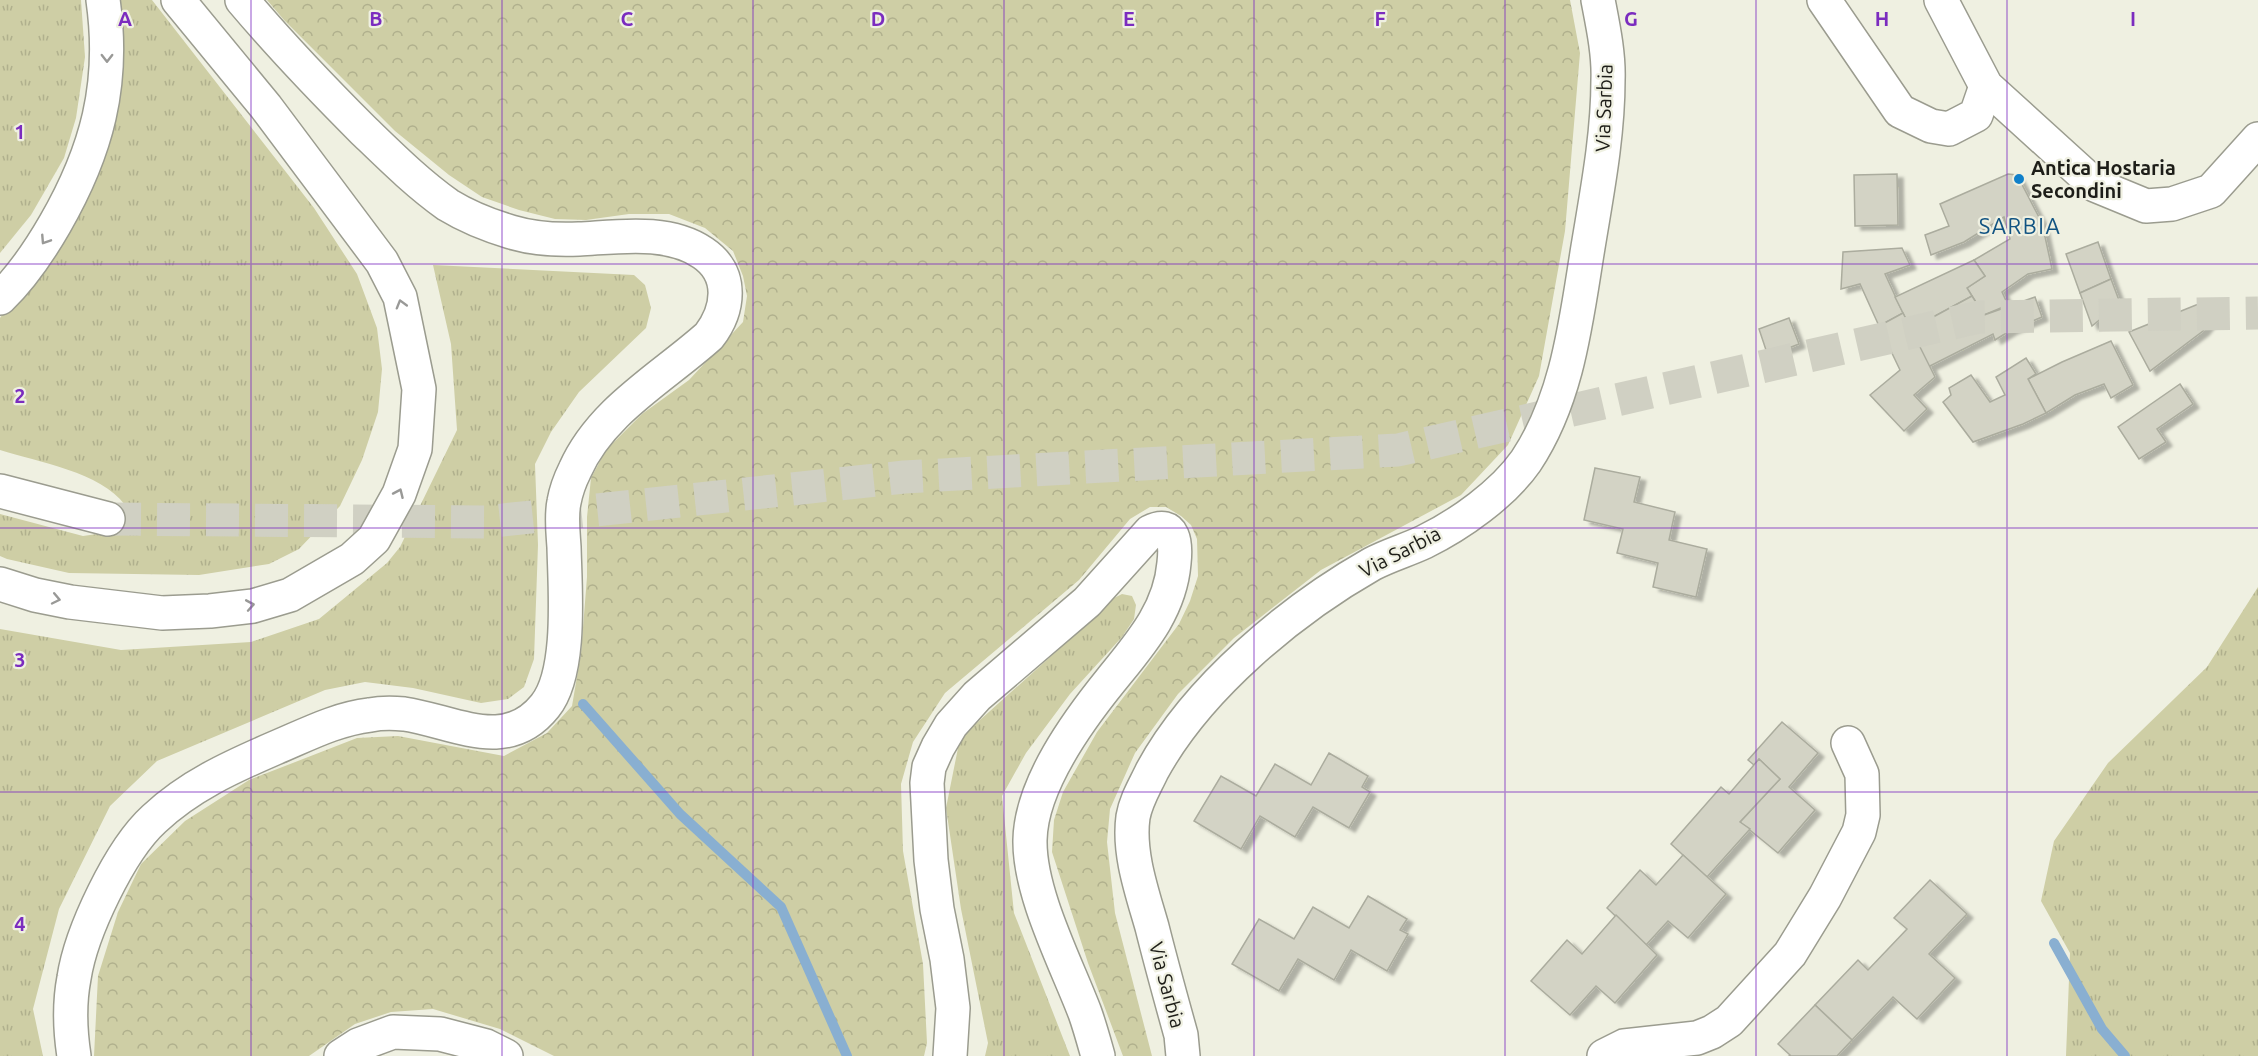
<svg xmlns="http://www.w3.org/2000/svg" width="2258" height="1056" viewBox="0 0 2258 1056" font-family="Ubuntu,sans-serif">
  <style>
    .grass { fill: url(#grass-tufts) }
    .forest { fill: url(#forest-crowns) }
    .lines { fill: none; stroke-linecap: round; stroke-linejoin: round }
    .stream { stroke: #89afd1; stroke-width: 10 }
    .building { fill: #d3d3c5; stroke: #abac9e; stroke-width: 1.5; filter: url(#shadow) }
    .trunk-tunnel { stroke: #d0d0c3; stroke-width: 33; stroke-dasharray: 33 16; stroke-linecap: butt }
    .minor-casing { stroke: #9b9c8f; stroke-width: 36 }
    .tertiary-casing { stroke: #9b9c8f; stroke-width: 36 }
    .trunk-casing { stroke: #9b9c8f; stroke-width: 36 }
    .minor { stroke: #fff; stroke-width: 33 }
    .tertiary { stroke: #fff; stroke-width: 33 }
    .trunk { stroke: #fff; stroke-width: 33 }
    .oneway { stroke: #999997 }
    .grid { fill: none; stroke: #7b2cbf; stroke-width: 1.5; stroke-opacity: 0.55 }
    .poi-dot { fill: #1080ca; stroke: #eff0e1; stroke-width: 2 }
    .labels { text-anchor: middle; stroke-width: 4.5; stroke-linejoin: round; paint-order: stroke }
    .street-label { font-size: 20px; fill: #1d1d18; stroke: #eff0e1 }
    .poi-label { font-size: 20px; font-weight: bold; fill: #1d1d18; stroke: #eff0e1; text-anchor: start }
    .quarter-label { font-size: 22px; letter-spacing: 1.5px; fill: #115382; stroke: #eff0e1 }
    .grid-label { font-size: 20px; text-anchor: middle; font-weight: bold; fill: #7b2cbf; stroke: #eff0e1; stroke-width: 4.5; stroke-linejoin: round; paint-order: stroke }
  </style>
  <defs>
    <pattern id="grass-tufts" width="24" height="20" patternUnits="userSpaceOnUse" patternTransform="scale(1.5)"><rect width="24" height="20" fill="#cecea5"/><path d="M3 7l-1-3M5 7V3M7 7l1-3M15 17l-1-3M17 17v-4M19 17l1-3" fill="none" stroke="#b0b08d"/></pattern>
    <pattern id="forest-crowns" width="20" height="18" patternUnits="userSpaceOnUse" patternTransform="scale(1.5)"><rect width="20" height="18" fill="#cecea5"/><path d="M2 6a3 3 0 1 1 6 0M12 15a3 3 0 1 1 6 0" fill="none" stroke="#b0b08d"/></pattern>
    <filter id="shadow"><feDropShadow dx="6" dy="4" stdDeviation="1.5" flood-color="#0004"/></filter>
  </defs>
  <rect width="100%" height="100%" fill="#eff0e1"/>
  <g class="grass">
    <polygon points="0,0 81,0 85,57 76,118 64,158 31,215 0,253"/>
    <path d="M117 0H152L314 208 357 274 377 328 382 369 378 412 362 460 340 506 299 549 269 564 199 575 69 573 7 559 0 556V514L83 536 111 532 125 515V505C101 472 38 462 0 450V318L75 211Z"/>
    <polygon points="433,265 634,275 645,285 651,308 646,328 579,392 551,432 535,464 538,545 534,659 524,687 508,699 481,703 413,688 365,682 325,690 157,761 110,806 59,909 33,1009 43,1056 0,1056 0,629 121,650 251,642 319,619 387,563 400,547 457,430 451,344"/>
    <polygon points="2258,587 2258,1056 2066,1056 2070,953 2041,901 2054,841 2108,763 2207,667"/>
    <polygon points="1122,594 1132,596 1136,605 1134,619 1122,637 1070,694 1026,753 1002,796 1014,913 1070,1056 985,1056 988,1043 961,909 946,808 960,738 1069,640 1110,600"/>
  </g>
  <polygon class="forest" points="267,0 1570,0 1580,53 1565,231 1539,376 1508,445 1461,495 1321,570 1234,638 1178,694 1135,753 1110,809 1107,842 1115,913 1152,1056 1123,1056 1088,963 1052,852 1054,820 1063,792 1097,732 1179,624 1190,601 1198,576 1197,539 1191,525 1181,516 1166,507 1150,507 1130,519 1079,580 945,693 913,742 901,784 903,851 923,964 927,1043 924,1056 554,1056 500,1029 433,1009 391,1012 355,1024 309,1056 94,1056 98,976 118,912 141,864 185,821 249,780 357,738 398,736 504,756 547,733 572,706 581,653 587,577 587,517 591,478 606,450 642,414 689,380 743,322 747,296 743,276 733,251 705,228 669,214 629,214 586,220 555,219 519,210 482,197 449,175 395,131 284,20"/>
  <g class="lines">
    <g class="stream">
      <polyline points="583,704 680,814 781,907 847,1056"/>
      <polyline points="2054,943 2102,1029 2125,1056"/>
    </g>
  </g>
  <g class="building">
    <polygon points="1897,174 1898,225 1855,226 1854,175"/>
    <polygon points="2008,174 2017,175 2042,223 2052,269 2028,274 2002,292 2008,305 1984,315 1967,288 1985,276 1974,260 2010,239 2004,217 1964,242 1931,255 1925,235 1949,226 1940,204"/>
    <polygon points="2098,242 2111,279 2080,293 2066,254"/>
    <polygon points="1902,248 1910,265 1885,274 1903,313 1879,326 1860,284 1841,289 1843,252"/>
    <polygon points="1974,260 1985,276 1967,288 1972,296 1911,329 1895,297"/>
    <polygon points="2111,279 2120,303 2092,326 2080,293"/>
    <polygon points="1972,296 1984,315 2035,297 2042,317 2011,330 1995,340 1993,334 1928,367 1911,329"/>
    <polygon points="2213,301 2220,309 2203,331 2150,371 2129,332 2196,305"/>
    <polygon points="1903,313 1935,377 1914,395 1927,409 1904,431 1870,395 1900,370 1879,326"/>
    <polygon points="1789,318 1799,344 1768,356 1759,329"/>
    <polygon points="2111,341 2133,385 2111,398 2104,384 2075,395 2046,413 2028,379 2062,362"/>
    <polygon points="2026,358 2036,374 2028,379 2046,413 2023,424 1973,442 1943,402 1951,395 1949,388 1971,375 1990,402 2005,395 1996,377"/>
    <polygon points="2180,384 2193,404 2157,429 2166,442 2139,459 2118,427"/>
    <polygon points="1595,468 1640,477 1634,502 1675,512 1669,540 1707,549 1696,597 1653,587 1658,563 1617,553 1623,529 1584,520"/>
    <polygon points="1782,722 1818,753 1789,787 1815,810 1778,853 1740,822 1780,779 1759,759 1754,765 1748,760"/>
    <polygon points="1329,753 1368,776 1362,787 1370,792 1349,828 1313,807 1295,837 1260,816 1241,849 1194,821 1221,776 1256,796 1275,764 1311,785"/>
    <polygon points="1759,759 1780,779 1740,822 1750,829 1707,877 1671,844 1721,787 1729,794"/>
    <polygon points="1683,855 1726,894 1688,938 1668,921 1646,945 1607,908 1640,870 1656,885"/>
    <polygon points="1930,880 1967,914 1929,954 1955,978 1917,1019 1893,997 1852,1040 1815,1005 1858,960 1868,970 1907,929 1894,918"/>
    <polygon points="1368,896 1407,919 1400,930 1408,934 1387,971 1351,950 1334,980 1298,959 1279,991 1232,964 1259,919 1294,939 1313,907 1349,928"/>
    <polygon points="1616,915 1657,955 1615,1003 1596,986 1570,1015 1531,981 1567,940 1582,954"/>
    <polygon points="1815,1005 1852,1040 1837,1056 1789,1056 1790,1055 1778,1044"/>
  </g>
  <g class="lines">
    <polyline class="trunk-tunnel" points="108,519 484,522 904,477 1398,450 1979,317 2258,313"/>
    <g class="minor-casing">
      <polyline id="minor" points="1604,1056 1624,1046 1697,1038 1712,1032 1729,1021 1790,954 1825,897 1859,832 1863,815 1862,774 1848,743"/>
    </g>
    <g class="tertiary-casing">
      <g id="tertiary">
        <polyline points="1824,0 1900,111 1931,126 1949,129 1976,115 1986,86"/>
        <polyline points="1941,0 1986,86 2095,185 2146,206 2172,204 2211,191 2258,139"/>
        <path d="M74 1056C70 1030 69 1004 74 978 81 932 120 850 154 819 189 786 231 767 275 748 306 735 336 719 370 715 380 713 393 713 404 714 453 721 506 755 545 706 572 673 565 589 564 547 563 532 561 516 564 502 566 491 570 480 575 470 601 411 662 378 709 336 729 310 734 274 703 253 668 229 618 237 579 239 558 240 531 238 511 232 491 226 466 216 448 205 417 183 390 156 363 130 321 88 280 45 242 0"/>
        <polyline points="341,1056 358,1045 393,1032 440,1034 486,1046 506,1056"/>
        <path d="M950 1056 953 1008 947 959 937 909 931 860 927 783 929 767 938 747 951 725 977 696 1087 602 1150 532C1175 519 1176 545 1174 563 1170 611 1140 644 1111 680 1077 722 1031 785 1030 840 1029 893 1066 963 1085 1013 1090 1027 1094 1042 1098 1056"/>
        <path d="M1183 1056 1181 1035C1171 999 1161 963 1152 927 1142 892 1128 853 1133 817 1136 800 1145 786 1152 771 1197 688 1291 610 1372 564 1389 555 1407 550 1424 542 1459 525 1503 494 1526 461 1568 398 1576 321 1588 247 1597 192 1608 136 1608 80 1609 54 1603 26 1598 0"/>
      </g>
    </g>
    <g class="trunk-casing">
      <g id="trunk">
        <path d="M0 298C22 277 40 250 55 224 97 151 115 84 103 0"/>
        <polyline points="0,491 108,519"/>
        <polyline points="0,584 35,595 70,602 162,613 210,611 253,606 290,595 352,559 374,539 399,494 415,449 419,389 400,297 382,262 266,107 178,0"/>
      </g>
    </g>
    <use href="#minor" class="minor"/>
    <use href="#tertiary" class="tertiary"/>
    <use href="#trunk" class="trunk"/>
  </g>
  <defs><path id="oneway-chevron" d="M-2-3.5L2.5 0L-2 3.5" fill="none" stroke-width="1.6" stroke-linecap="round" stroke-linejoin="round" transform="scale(1.5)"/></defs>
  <g class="oneway">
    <use href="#oneway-chevron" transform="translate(107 58) rotate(90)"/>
    <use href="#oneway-chevron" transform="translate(45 240) rotate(123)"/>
    <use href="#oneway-chevron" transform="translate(401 304) rotate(-106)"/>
    <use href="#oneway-chevron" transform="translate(399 493) rotate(-66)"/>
    <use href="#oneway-chevron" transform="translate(56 599) rotate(12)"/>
    <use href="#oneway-chevron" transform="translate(250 605) rotate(-10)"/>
  </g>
  <path class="grid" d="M251 0V1056M502 0V1056M753 0V1056M1004 0V1056M1254 0V1056M1505 0V1056M1756 0V1056M2007 0V1056M0 264H2258M0 528H2258M0 792H2258"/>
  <circle class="poi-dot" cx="2019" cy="179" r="6"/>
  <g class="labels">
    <g class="street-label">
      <text transform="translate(1604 108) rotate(-88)" y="7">Via Sarbia</text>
      <text transform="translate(1400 552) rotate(-27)" y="7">Via Sarbia</text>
      <text transform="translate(1167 985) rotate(75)" y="7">Via Sarbia</text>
    </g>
    <g class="poi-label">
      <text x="2031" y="175">Antica Hostaria<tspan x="2031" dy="23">Secondini</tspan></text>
    </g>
    <g class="quarter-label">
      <text x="2020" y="234">SARBIA</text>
    </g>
  </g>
  <g class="grid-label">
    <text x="125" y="26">A</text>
    <text x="376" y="26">B</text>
    <text x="627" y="26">C</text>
    <text x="878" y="26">D</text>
    <text x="1129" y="26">E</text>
    <text x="1380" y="26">F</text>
    <text x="1631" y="26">G</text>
    <text x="1882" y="26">H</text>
    <text x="2133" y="26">I</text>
    <text x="20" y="139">1</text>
    <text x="20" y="403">2</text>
    <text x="20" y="667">3</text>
    <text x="20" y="931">4</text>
  </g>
</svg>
